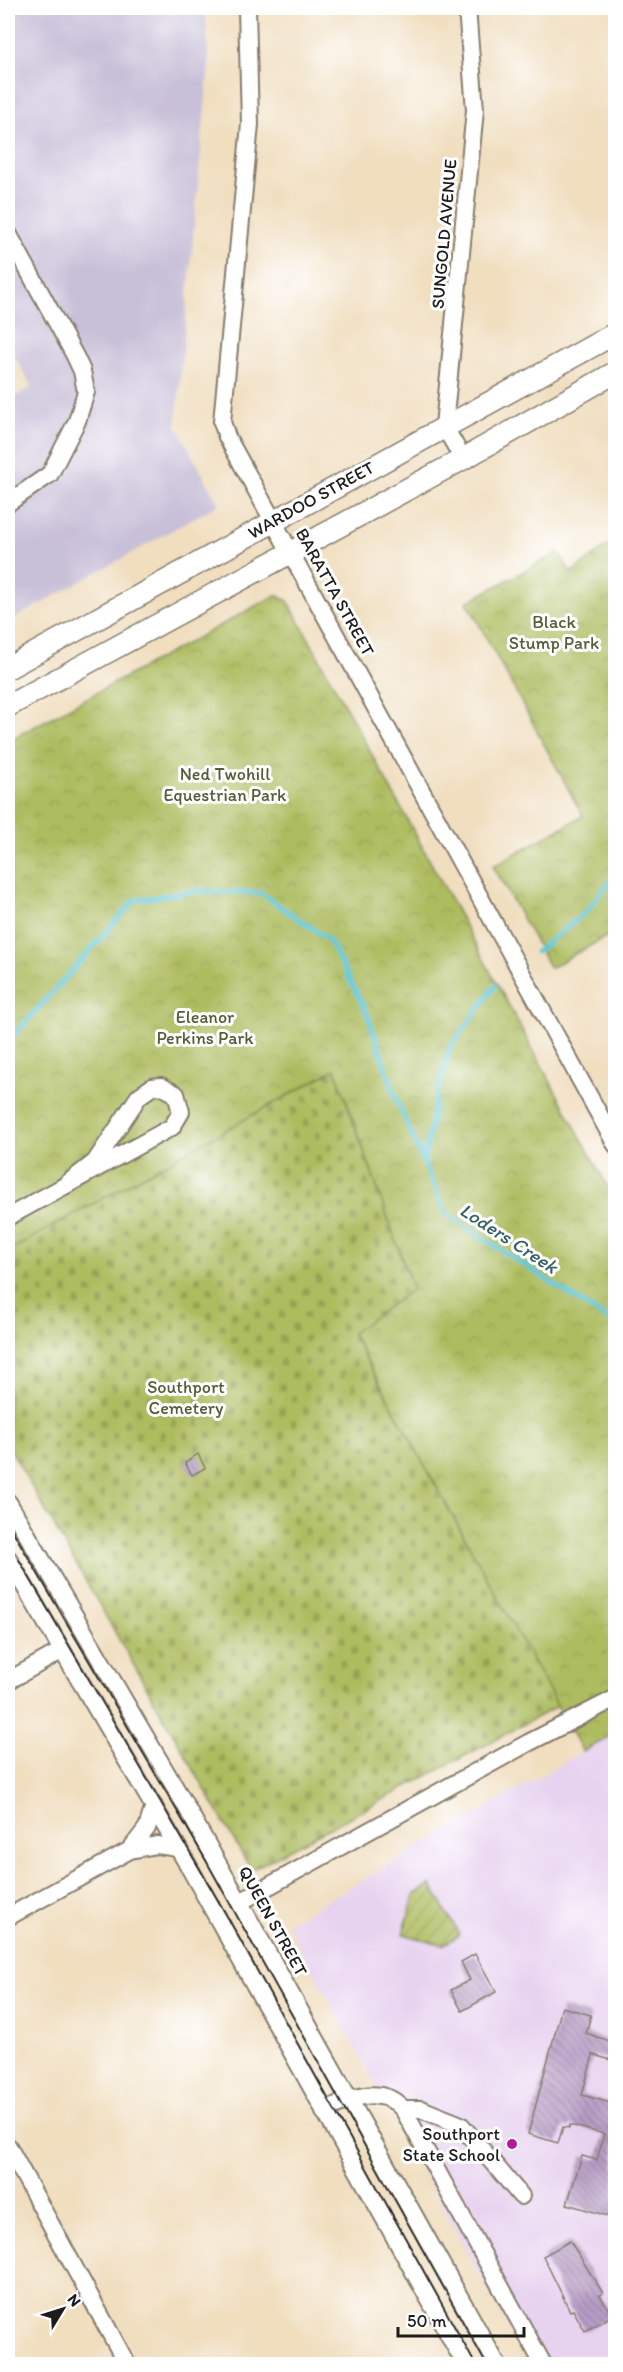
<svg xmlns="http://www.w3.org/2000/svg" width="623" height="2372" viewBox="0 0 623 2372" font-family="Itim,sans-serif">
  <style>
    .built { fill: #e7d2ef }
    .industrial { fill: #c8bfd8 }
    .cemetery { fill: url(#cemetery-stones); stroke: #646c3e; stroke-width: 1.5 }
    .park { fill: url(#park-crowns); stroke: #646c3e; stroke-width: 1.5 }
    .garden { fill: url(#garden-furrows); stroke: #646c3e; stroke-width: 1.5 }
    .lines { fill: none; stroke-linecap: round; stroke-linejoin: round }
    .stream { stroke: #5dc7d8; stroke-width: 5 }
    .building { fill: url(#building-back-hatch) }
    .minor-casing { stroke: #867d6e; stroke-width: 20 }
    .major-casing { stroke: #867d6e; stroke-width: 24 }
    .minor { stroke: #fff; stroke-width: 16 }
    .major { stroke: #fff; stroke-width: 21 }
    .tram { stroke: #1c1c1c; stroke-width: 1.5 }
    .poi-dot { fill: #b5179e; stroke: #fff; stroke-width: 2 }
    .labels { text-anchor: middle; stroke-width: 6; stroke-linejoin: round; paint-order: stroke }
    .street-label { font-size: 18px; fill: #1c1c1c; stroke: #fff }
    .park-label { font-size: 18px; fill: #565c37; stroke: #fff }
    .poi-label { font-size: 18px; fill: #1c1c1c; stroke: #fff; text-anchor: end }
    .water-label { font-size: 20px; font-style: italic; fill: #366067; stroke: #fff }
  </style>
  <defs>
    <pattern id="cemetery-stones" width="16" height="16" patternUnits="userSpaceOnUse" patternTransform="scale(1.5)"><rect width="16" height="16" fill="#adbc5f"/><path d="M2 7V4a2 2 0 0 1 4 0v3zM10 15v-3a2 2 0 0 1 4 0v3z" fill="#94a152"/></pattern>
    <pattern id="park-crowns" width="20" height="18" patternUnits="userSpaceOnUse" patternTransform="scale(1.5)"><rect width="20" height="18" fill="#adbc5f"/><path d="M2 6a3 3 0 1 1 6 0M12 15a3 3 0 1 1 6 0" fill="none" stroke="#94a152"/></pattern>
    <pattern id="garden-furrows" width="10" height="10" patternUnits="userSpaceOnUse" patternTransform="scale(1.5)"><rect width="10" height="10" fill="#adbc5f"/><path d="M-1 1l2-2M0 10L10 0M9 11l2-2" fill="none" stroke="#94a152"/></pattern>
    <pattern id="building-back-hatch" width="6" height="6" patternUnits="userSpaceOnUse" patternTransform="scale(1.5)"><rect width="6" height="6" fill="#b89dc6"/><path d="M-1 5l2 2M0 0l6 6M5-1l2 2" fill="none" stroke="#957fa0"/></pattern>
  </defs>
  <rect width="100%" height="100%" fill="#fff"/>
  <filter id="ink" filterUnits="userSpaceOnUse"><feTurbulence type="fractalNoise" baseFrequency=".0167" numOctaves="2"/><feDisplacementMap in="SourceGraphic" scale="12" xChannelSelector="R" yChannelSelector="G"/><feConvolveMatrix kernelMatrix="1 2 1 2 8 2 1 2 1" color-interpolation-filters="sRGB"/></filter>
  <filter id="wash" filterUnits="userSpaceOnUse"><feTurbulence type="fractalNoise" baseFrequency=".008" numOctaves="4" result="noise"/><feDisplacementMap in="SourceGraphic" scale="24" xChannelSelector="R" yChannelSelector="G"/><feGaussianBlur stdDeviation="1.35" result="paint"/><feColorMatrix in="noise" values="0 0 0 0 0 0 0 0 0 0 0 0 0 0 0 0 0 1.4 0 .05"/><feComposite in="paint" operator="in"/></filter>
  <g filter="url(#wash)">
    <rect width="100%" height="100%" fill="#f0debf"/>
    <polygon class="built" points="615,1733 615,2364 529,2364 287,1924"/>
    <polygon class="industrial" points="8,8 205,8 209,63 176,425 219,504 8,622 8,400 32,387 8,345"/>
    <polygon class="cemetery" points="335,1069 413,1289 352,1334 558,1706 251,1870 8,1445 8,1251"/>
    <g class="park">
      <polygon points="615,540 615,932 550,968 493,866 583,816 467,602 559,552 571,573"/>
      <polygon points="276,595 288,601 615,1200 615,1733 583,1752 352,1333 413,1289 335,1069 8,1251 8,741"/>
    </g>
    <polygon class="garden" points="431,1885 460,1935 443,1945 403,1934 415,1894"/>
    <g class="lines">
      <g class="stream">
        <polyline points="536,952 586,912 616,873"/>
        <polyline points="8,1042 135,900 195,891 261,893 329,940 368,1015 397,1101 446,1214 616,1325"/>
        <polyline points="424,1162 435,1101 450,1048 495,986"/>
      </g>
    </g>
    <g id="blocks">
      <g class="building">
        <polygon points="198,1454 205,1468 192,1475 185,1463"/>
        <polygon points="475,1954 496,1992 462,2011 451,1990 470,1980 461,1962"/>
        <polygon points="562,2007 591,2015 586,2033 615,2043 615,2061 593,2055 582,2095 615,2104 615,2218 567,2204 582,2156 597,2160 604,2134 570,2125 569,2128 563,2127 558,2143 528,2134"/>
        <polygon points="570,2241 603,2293 600,2295 612,2316 585,2331 573,2310 570,2311 543,2256"/>
      </g>
    </g>
  </g>
  <g filter="url(#ink)">
    <use href="#blocks" fill-opacity="0" stroke="#867d6e" stroke-width="1.5"/>
    <g class="lines">
      <g class="minor-casing">
        <g id="minor">
          <polyline points="247,8 250,124 222,422 227,437 616,1145"/>
          <polyline points="8,233 75,356 82,371 86,392 77,421 50,474 8,503"/>
          <polyline points="463,459 444,426 475,110 467,8"/>
          <polyline points="8,1217 172,1127 181,1112 176,1094 161,1086 152,1087 139,1096 95,1162 64,1186"/>
          <polyline points="8,1502 183,1801 497,2364"/>
          <polyline points="8,1558 188,1865 465,2364"/>
          <polyline points="8,1681 61,1651"/>
          <polyline points="130,1850 147,1828 154,1806"/>
          <polyline points="240,1902 528,1743 616,1698"/>
          <polyline points="8,1917 130,1850 157,1845 178,1848"/>
          <polyline points="403,2109 421,2109 461,2125 521,2196"/>
          <path d="M324 2112C348 2097 382 2085 403 2109L543 2364"/>
          <polyline points="8,2146 127,2364"/>
        </g>
      </g>
      <g class="major-casing">
        <g id="major">
          <polyline points="8,668 616,333"/>
          <polyline points="8,706 463,459 616,372"/>
        </g>
      </g>
      <use href="#minor" class="minor"/>
      <use href="#major" class="major"/>
      <g class="tram">
        <polyline points="8,1523 207,1862 486,2364"/>
        <polyline points="19,1560 226,1914 475,2364"/>
      </g>
    </g>
  </g>
  <circle class="poi-dot" cx="512" cy="2144" r="6"/>
  <g class="labels">
    <g class="street-label">
      <text transform="translate(444 234) rotate(-85)" y="6">SUNGOLD AVENUE</text>
      <text transform="translate(311 500) rotate(-29)" y="6">WARDOO STREET</text>
      <text transform="translate(335 592) rotate(61)" y="6">BARATTA STREET</text>
      <text transform="translate(273 1921) rotate(61)" y="6">QUEEN STREET</text>
    </g>
    <g class="park-label">
      <text x="554" y="628">Black<tspan x="554" dy="21">Stump Park</tspan></text>
      <text x="225" y="780">Ned Twohill<tspan x="225" dy="21">Equestrian Park</tspan></text>
      <text x="205" y="1023">Eleanor<tspan x="205" dy="21">Perkins Park</tspan></text>
      <text x="186" y="1393">Southport<tspan x="186" dy="21">Cemetery</tspan></text>
    </g>
    <g class="poi-label">
      <text x="500" y="2140">Southport<tspan x="500" dy="21">State School</tspan></text>
    </g>
    <g class="water-label">
      <text transform="translate(509 1238) rotate(33)" y="7">Loders Creek</text>
    </g>
  </g>
  <rect width="623" height="2372" fill="none" stroke="#fff" stroke-width="30"/>
  <g transform="translate(63 2309) rotate(52)" stroke="#ffffff" stroke-width="4.5" paint-order="stroke">
  <path d="M0-4.5L10 22L0 15L-10 22Z" fill="#1c1c1c"/>
  <text y="-9" font-size="16" font-weight="bold" text-anchor="middle" fill="#1c1c1c">N</text>
  </g>
  <path d="M398 2327v9h126v-9" fill="none" stroke="#1c1c1c" stroke-width="3"/>
  <text x="407" y="2327" font-size="18" fill="#1c1c1c" stroke="#ffffff" stroke-width="4.5" paint-order="stroke">50 m</text>
</svg>
